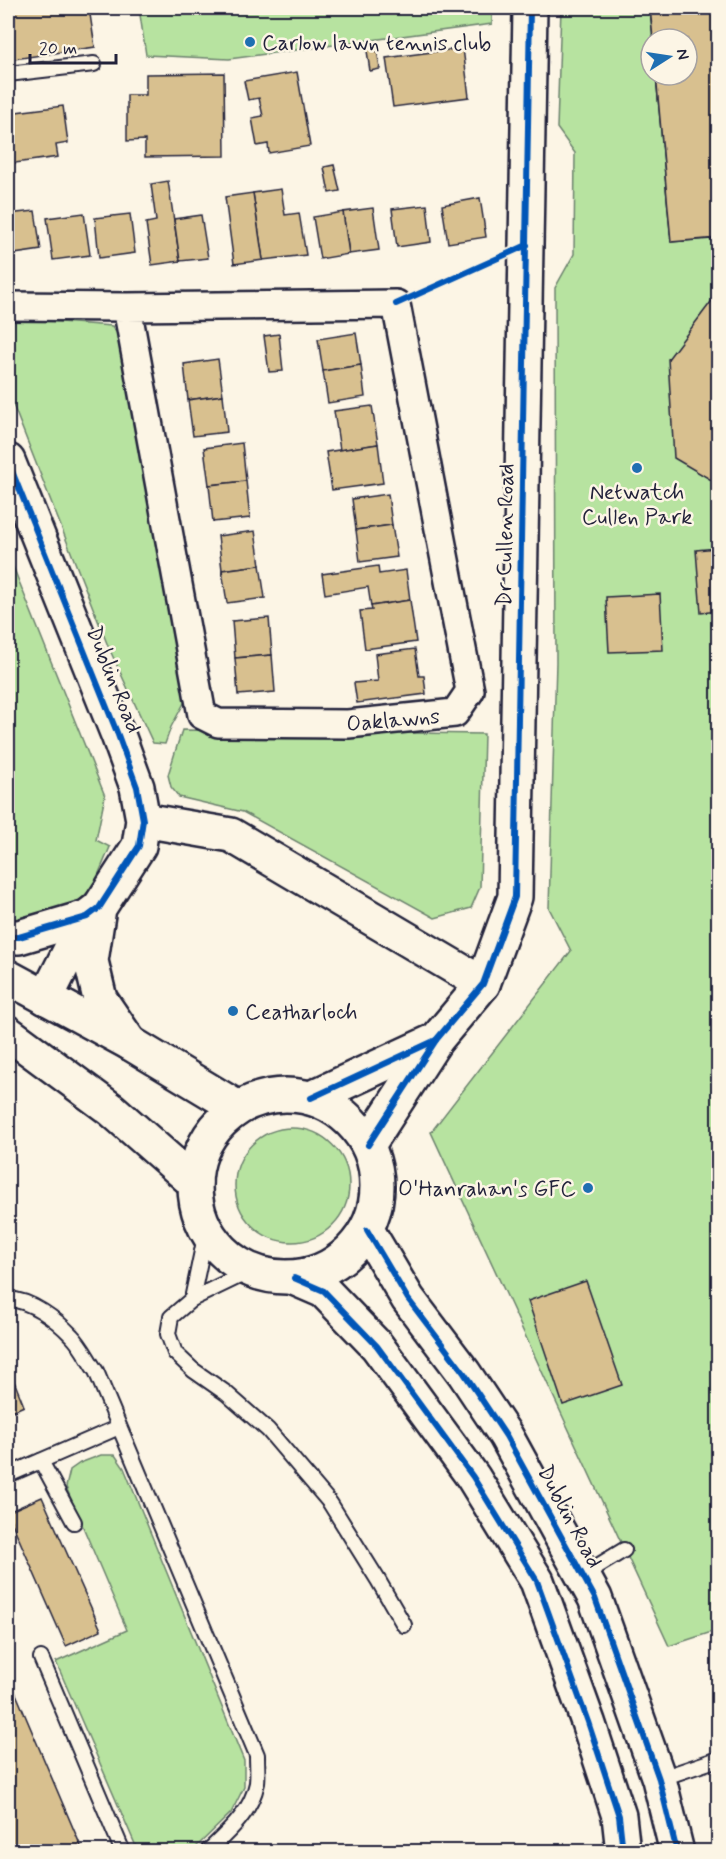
<svg xmlns="http://www.w3.org/2000/svg" width="726" height="1859" viewBox="0 0 726 1859" font-family="Mynerve,sans-serif">
  <style>
    .green { fill: #b7e3a0; stroke: #6c826e; stroke-width: 1.5; fill-rule: evenodd }
    .building { fill: #d8c08f; stroke: #22223b; stroke-width: 1.5 }
    .lines { fill: none; stroke-linecap: round; stroke-linejoin: round }
    .lane-casing { stroke: #22223b; stroke-width: 18 }
    .street-casing { stroke: #22223b; stroke-width: 32 }
    .secondary-casing { stroke: #22223b; stroke-width: 38 }
    .primary-casing { stroke: #22223b; stroke-width: 38 }
    .lane { stroke: #fcf5e5; stroke-width: 14 }
    .street { stroke: #fcf5e5; stroke-width: 27 }
    .secondary { stroke: #fcf5e5; stroke-width: 33 }
    .primary { stroke: #fcf5e5; stroke-width: 33 }
    .cycleway-casing { stroke: #fcf5e5; stroke-width: 10 }
    .cycleway { stroke: #0057b8; stroke-width: 6 }
    .poi-dot { fill: #1f6fb2; stroke: #fcf5e5; stroke-width: 2 }
    .labels { text-anchor: middle; stroke-width: 5; stroke-linejoin: round; paint-order: stroke }
    .poi-label { font-size: 22px; fill: #22223b; stroke: #fcf5e5; text-anchor: start }
    .street-label { font-size: 22px; fill: #22223b; stroke: #fcf5e5 }
  </style>
  <rect width="100%" height="100%" fill="#fcf5e5"/>
  <filter id="ink" filterUnits="userSpaceOnUse"><feTurbulence type="fractalNoise" baseFrequency=".0167" numOctaves="2"/><feDisplacementMap in="SourceGraphic" scale="12" xChannelSelector="R" yChannelSelector="G"/><feConvolveMatrix kernelMatrix="1 2 1 2 8 2 1 2 1" color-interpolation-filters="sRGB"/></filter>
  <g filter="url(#ink)">
    <g class="green">
      <polygon points="139,8 492,8 492,24 229,59 146,55"/>
      <path d="M561 8H718V1630L669 1646 431 1132 571 951 549 908 556 662 555 288 574 254 575 153 557 128ZM651 39H687V75H651Z"/>
      <polygon points="8,318 112,326 120,338 189,694 171,727 165,744 153,743 108,646 8,392"/>
      <polygon points="8,554 105,796 96,840 110,847 93,887 71,909 8,926"/>
      <polygon points="182,730 484,734 480,887 471,908 435,918 243,812 179,797 171,787 168,775"/>
      <circle cx="292" cy="1185" r="57"/>
      <polygon points="101,1455 115,1455 124,1468 244,1761 244,1787 231,1813 192,1851 138,1851 56,1662 127,1630 66,1487 70,1470 80,1463"/>
    </g>
    <g class="building">
      <polygon points="8,8 89,8 95,47 8,60"/>
      <polygon points="650,8 718,8 718,484 674,458 668,359 717,294 712,239 671,242 656,75 687,75 687,39 653,39"/>
      <polygon points="650,8 718,8 718,238 671,242 656,75 687,75 687,39 653,39"/>
      <polygon points="376,43 380,69 370,71 366,44"/>
      <polygon points="463,48 469,97 393,107 386,58"/>
      <polygon points="297,72 310,146 269,153 268,144 257,146 252,118 263,116 259,98 248,100 244,81"/>
      <polygon points="224,73 225,156 145,157 145,140 127,141 127,95 146,95 146,74"/>
      <polygon points="63,106 68,143 56,145 58,157 8,164 8,113"/>
      <polygon points="334,165 340,191 329,193 324,167"/>
      <polygon points="168,181 180,261 152,265 146,223 156,221 151,184"/>
      <polygon points="281,189 285,215 299,213 306,255 263,260 253,193"/>
      <polygon points="253,193 263,260 234,264 225,197"/>
      <polygon points="480,198 486,237 448,243 442,205"/>
      <polygon points="427,205 431,242 397,247 392,209"/>
      <polygon points="373,208 379,250 349,254 343,212"/>
      <polygon points="35,211 41,250 8,255 9,267 8,267 8,214"/>
      <polygon points="343,212 349,254 320,259 313,217"/>
      <polygon points="84,213 90,255 53,260 47,218"/>
      <polygon points="130,214 135,253 99,258 95,218"/>
      <polygon points="201,215 208,258 180,261 174,219"/>
      <polygon points="356,333 361,365 323,371 318,339"/>
      <polygon points="279,334 283,371 269,372 264,336"/>
      <polygon points="218,359 223,395 188,400 184,364"/>
      <polygon points="361,365 365,397 328,403 323,371"/>
      <polygon points="223,395 227,432 193,436 188,400"/>
      <polygon points="372,406 378,444 340,450 334,411"/>
      <polygon points="242,443 246,481 209,485 204,448"/>
      <polygon points="378,444 383,483 332,490 326,452"/>
      <polygon points="246,481 250,518 213,522 209,485"/>
      <polygon points="388,494 392,525 356,530 352,499"/>
      <polygon points="392,525 397,557 360,562 356,530"/>
      <polygon points="255,531 260,565 222,570 218,536"/>
      <polygon points="717,548 718,611 701,613 696,550"/>
      <polygon points="260,565 265,598 227,603 222,570"/>
      <polygon points="378,566 379,574 406,570 410,600 371,606 368,587 325,594 322,574"/>
      <polygon points="660,594 663,650 609,652 606,597"/>
      <polygon points="410,600 416,642 365,649 360,611 372,610 371,606"/>
      <polygon points="269,618 272,655 235,658 232,621"/>
      <polygon points="415,649 419,676 424,676 426,694 357,703 354,683 378,681 375,654"/>
      <polygon points="272,655 275,692 238,695 235,658"/>
      <polygon points="586,1281 622,1385 563,1405 528,1301"/>
      <polygon points="8,1366 24,1406 8,1413"/>
      <polygon points="42,1497 101,1630 66,1646 8,1514 8,1512"/>
      <polygon points="8,1675 82,1849 76,1852 8,1852"/>
    </g>
    <g class="lines">
      <g class="lane-casing">
        <g id="lane">
          <polyline points="8,74 94,64"/>
          <polyline points="250,1271 192,1299 171,1317 168,1334 175,1353 193,1370 226,1393 268,1430 330,1503 378,1580 404,1625"/>
          <path d="M8 1299C31 1300 56 1319 72 1336 82 1346 88 1360 96 1371L257 1755C257 1764 258 1774 257 1783 251 1813 228 1832 207 1852"/>
          <polyline points="192,1299 206,1232"/>
          <polyline points="41,1461 74,1522"/>
          <polyline points="8,1475 119,1427"/>
          <polyline points="583,1575 624,1550"/>
          <polyline points="41,1658 123,1852"/>
          <polyline points="659,1779 718,1759"/>
        </g>
      </g>
      <g class="street-casing">
        <polyline id="street" points="8,306 127,307 396,304 470,691 455,713 348,724 218,723 202,715 127,307"/>
      </g>
      <g class="secondary-casing">
        <g id="secondary">
          <polyline points="8,461 118,735 137,787 143,820 139,846 99,908 91,961 100,999 130,1043"/>
          <polyline points="143,820 231,835 483,984"/>
          <polyline points="8,937 19,937 87,917 99,908"/>
          <polyline points="8,977 130,1043 238,1108"/>
          <polyline points="46,998 87,917"/>
          <polyline points="8,1033 112,1110 195,1183"/>
        </g>
      </g>
      <g class="primary-casing">
        <g id="primary">
          <circle cx="286" cy="1186" r="91"/>
          <polyline points="311,1098 436,1040"/>
          <polyline points="368,1145 436,1040 483,984 515,897 530,8"/>
          <polyline points="367,1230 408,1299 464,1373 506,1436 595,1598 659,1779 677,1852"/>
          <polyline points="294,1278 324,1291 377,1346 473,1477 537,1581 588,1722 619,1816 623,1852"/>
        </g>
      </g>
      <use href="#lane" class="lane"/>
      <use href="#street" class="street"/>
      <use href="#secondary" class="secondary"/>
      <use href="#primary" class="primary"/>
      <g class="cycleway-casing">
        <g id="cycleway">
          <polyline points="396,304 527,245"/>
          <polyline points="8,461 118,735 137,787 143,820 139,846 99,908 87,917 19,937 8,937"/>
          <polyline points="311,1098 436,1040"/>
          <polyline points="368,1145 436,1040 483,984 515,897 530,8"/>
          <polyline points="367,1230 408,1299 464,1373 506,1436 595,1598 659,1779 677,1852"/>
          <polyline points="294,1278 324,1291 377,1346 473,1477 537,1581 588,1722 619,1816 623,1852"/>
        </g>
      </g>
      <use href="#cycleway" class="cycleway"/>
    </g>
  </g>
  <g class="poi-dot">
    <circle cx="250" cy="42" r="6"/>
    <circle cx="637" cy="468" r="6"/>
    <circle cx="233" cy="1011" r="6"/>
    <circle cx="588" cy="1188" r="6"/>
  </g>
  <g class="labels">
    <g class="poi-label">
      <text x="262" y="50">Carlow lawn tennis club</text>
      <text x="637" y="499" text-anchor="middle">Netwatch<tspan x="637" dy="25">Cullen Park</tspan></text>
      <text x="245" y="1019">Ceatharloch</text>
      <text x="576" y="1196" text-anchor="end">O'Hanrahan's GFC</text>
    </g>
    <g class="street-label">
      <text transform="translate(504 535) rotate(-89)" y="8">Dr Cullen Road</text>
      <text transform="translate(115 679) rotate(68)" y="8">Dublin Road</text>
      <text transform="translate(393 719) rotate(-5)" y="8">Oaklawns</text>
      <text transform="translate(571 1516) rotate(62)" y="8">Dublin Road</text>
    </g>
  </g>
  <rect width="726" height="1859" fill="none" stroke="#fcf5e5" stroke-width="30"/>
  <rect x="15" y="15" width="696" height="1829" fill="none" stroke="#22223b" stroke-width="2" filter="url(#ink)"/>
  <g transform="translate(669 57) rotate(78)"><circle r="28" fill="#fcf5e5" stroke="#a5a1a1" stroke-width="1.5"/>
  <path d="M0-4.5L10 22L0 15L-10 22Z" fill="#1f6fb2"/>
  <text y="-9" font-size="16" font-weight="bold" text-anchor="middle" fill="#22223b">N</text>
  </g>
  <path d="M30 54v9h86v-9" fill="none" stroke="#22223b" stroke-width="3"/>
  <text x="39" y="54" font-size="18" fill="#22223b" stroke="#fcf5e5" stroke-width="4.5" paint-order="stroke">20 m</text>
</svg>
